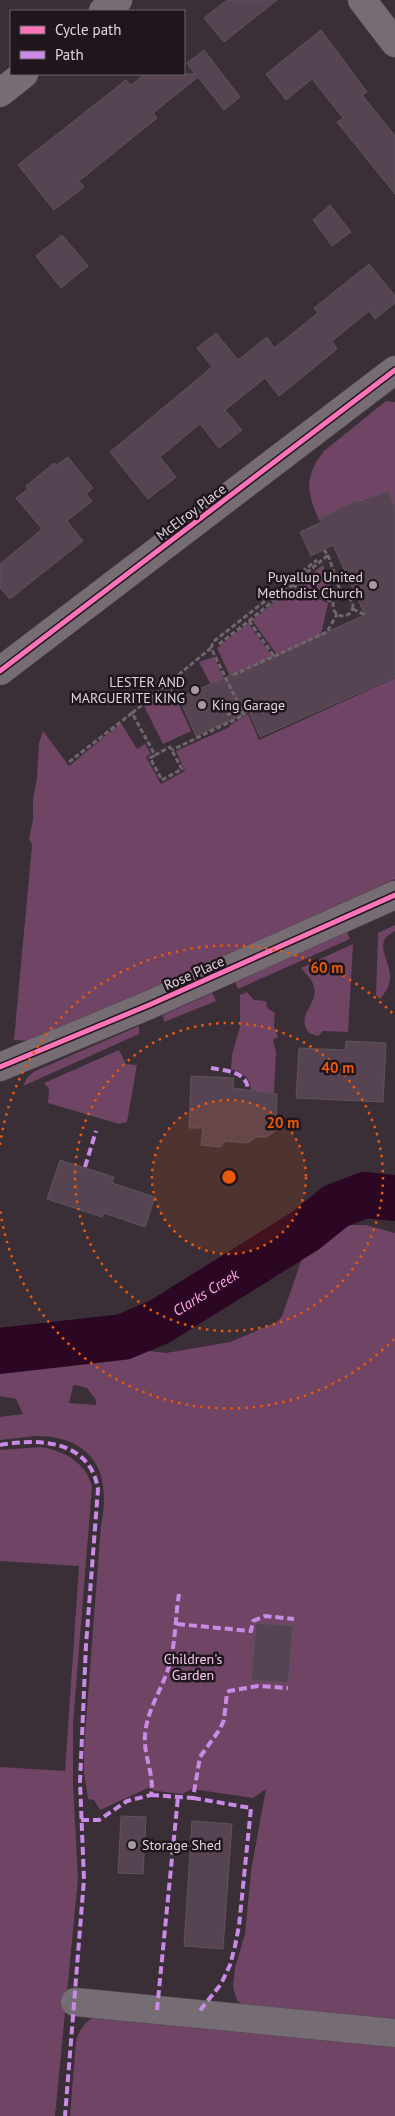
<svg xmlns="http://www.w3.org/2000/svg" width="395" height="2116" viewBox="0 0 395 2116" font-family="'PT Sans',sans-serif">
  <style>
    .green { fill: #6f4464; fill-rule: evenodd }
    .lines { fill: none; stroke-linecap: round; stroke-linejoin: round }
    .river { stroke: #2b0723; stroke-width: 46 }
    .building { fill: #564452; stroke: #5e545b }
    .minor-casing { stroke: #564c54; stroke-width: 29 }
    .path { stroke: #6f666d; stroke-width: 3; stroke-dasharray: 5 2.5; stroke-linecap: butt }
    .minor { stroke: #766c73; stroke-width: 28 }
    .quiet { stroke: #ca8be6; stroke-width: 4; stroke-dasharray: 8 4; stroke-linecap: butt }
    .cycleway-casing { stroke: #1f161d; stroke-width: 8 }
    .cycleway { stroke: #fb73b8; stroke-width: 5 }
    .ring { fill: none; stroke: #e8590c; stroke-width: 2.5; stroke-dasharray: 2.5 5 }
    .poi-dot { fill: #a699a2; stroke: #1f161d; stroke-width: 2 }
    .labels { text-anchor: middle; stroke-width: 5; stroke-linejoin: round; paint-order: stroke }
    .street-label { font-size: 14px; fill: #e0d3dc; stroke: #1f161d }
    .poi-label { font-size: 14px; fill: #e0d3dc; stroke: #1f161d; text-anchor: end }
    .park-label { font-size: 14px; fill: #f6cbe9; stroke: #1f161d }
    .water-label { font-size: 15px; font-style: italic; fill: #fdaae7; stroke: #1f161d }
    .centre { fill: #e8590c; stroke: #1f161d; stroke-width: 2.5 }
    .ring-label { font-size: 15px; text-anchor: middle; font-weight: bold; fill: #e8590c; stroke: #1f161d; stroke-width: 5; stroke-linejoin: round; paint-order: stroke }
  </style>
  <rect width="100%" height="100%" fill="#3a2e37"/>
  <g class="green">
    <path d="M386 401 395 402V506L388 491 321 518 320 522C307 493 303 478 324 451Z"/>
    <polygon points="323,565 333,593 332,598 297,585"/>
    <polygon points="292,588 328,603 321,635 277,655 252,620"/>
    <polygon points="248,623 273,657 230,676 217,648"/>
    <polygon points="214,657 228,688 225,712 212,683 210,683 199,662"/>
    <polygon points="395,678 395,879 132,998 31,1041 14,1040 32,845 29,838 33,820 33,799 37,778 39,743 43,731 69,766 121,723 137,749 145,744 151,754 146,757 161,784 185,771 176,751 230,727 230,725 248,714 259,740"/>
    <polygon points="170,685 191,731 163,744 144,706"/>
    <path d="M395 925V931C371 942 391 960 390 977 390 986 385 993 380 999L376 995 378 933Z"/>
    <polygon points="347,932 350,939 238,989 235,982"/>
    <path d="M353 944 348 1032 323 1031 318 1036 309 1033C294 1014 321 1004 313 984 311 978 305 973 301 968Z"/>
    <path d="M247 992 254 1000 266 1001 267 1008 275 1013 274 1026 278 1037 273 1040 276 1052 274 1093H256V1090H251C250 1077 243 1073 231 1069L232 1055 240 1027V995Z"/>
    <polygon points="212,993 216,1001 164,1022 163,1015"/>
    <polygon points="139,1026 139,1034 23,1086 27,1078 35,1071"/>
    <polygon points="119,1050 126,1064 137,1065 127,1122 119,1124 48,1103 49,1089 44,1083"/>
    <path d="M341 1225H366L395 1233V2028L247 2010 237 2000 233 1987 235 1968 245 1934 251 1871 266 1789 253 1798 192 1789 182 1794 156 1791 148 1788 100 1810 94 1800 88 1799 84 1772V1748L101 1525C112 1472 93 1436 35 1436 24 1437 12 1439 0 1440V1417L23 1414 16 1399 0 1396V1366L125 1348 166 1353 230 1342 277 1322 282 1316 306 1247 321 1234ZM76 1385 87 1388 96 1400V1405L69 1403 73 1386Z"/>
    <path d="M41 1447C64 1451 86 1462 92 1487L73 1724V1783L78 1879 55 2116H0V1767L65 1771 79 1566 0 1561V1450Z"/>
    <path d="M100 2013 395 2044V2116H70L76 2041C81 2026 86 2021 100 2013Z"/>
  </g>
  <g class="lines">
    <path class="river" id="s1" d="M0 1351 123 1337 159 1322 305 1231 336 1206 365 1195 395 1198"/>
  </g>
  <g class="building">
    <polygon points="227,0 277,0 224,42 204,18"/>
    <polygon points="321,30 367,92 362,95 395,136 395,194 337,122 343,118 312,79 286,100 266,74"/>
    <polygon points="204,50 240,97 224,110 198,77 153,113 157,118 79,181 84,187 54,210 18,165 126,80 131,85 145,74 195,74 187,63"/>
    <polygon points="330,205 351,232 332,246 313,220"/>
    <polygon points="62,235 88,266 61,288 36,256"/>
    <polygon points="369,264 395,296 395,303 375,319 369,311 332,341 337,349 279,396 265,378 225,410 242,430 219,448 200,424 160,457 176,477 148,499 110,452 212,367 197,348 216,333 238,360 267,337 274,348 318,313 314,308"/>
    <polygon points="68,457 93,488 86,494 92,501 67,521 83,541 10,599 0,588 0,564 42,529 16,498 28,489 26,486 54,463 57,465"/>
    <polygon points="388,491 395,506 395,677 260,737 249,712 196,736 179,698 365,615 333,545 311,556 300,532 322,522 320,518 357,500 359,504"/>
    <polygon points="346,1041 386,1043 383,1102 296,1098 299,1048 345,1050"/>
    <polygon points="191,1076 234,1078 233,1088 277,1094 276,1130 267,1137 256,1137 248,1143 226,1141 220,1147 201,1145 203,1128 189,1128"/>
    <polygon points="60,1160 114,1177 112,1183 155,1197 145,1227 104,1213 102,1217 47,1199"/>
    <polygon points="256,1623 293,1626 288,1683 251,1680"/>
    <polygon points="121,1816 146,1817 143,1874 118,1873"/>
    <polygon points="192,1821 232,1824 223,1949 184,1946"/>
  </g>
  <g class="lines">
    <g class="minor-casing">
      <g id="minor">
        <polyline points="362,0 395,43"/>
        <polyline points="103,11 118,0"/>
        <polyline points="0,93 24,74"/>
        <polyline points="0,671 395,370"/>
        <polyline points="0,1067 149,1005 395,895"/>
        <polyline points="75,2002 395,2033"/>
      </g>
    </g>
    <g class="path">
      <polyline points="328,555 342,596"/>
      <polyline points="292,585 333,602"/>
      <circle cx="343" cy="606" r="10"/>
      <polyline points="353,609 365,615"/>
      <polyline points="249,621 328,555 324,550"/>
      <polyline points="219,644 249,621 274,656"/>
      <polyline points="211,648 213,642 317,560"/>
      <polyline points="233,675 327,632 337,614"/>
      <polyline points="132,713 211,648 244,715 172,750"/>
      <polyline points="227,715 246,706"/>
      <polyline points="69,762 132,713 155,755 170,747 182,769 162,780 150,758 155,755"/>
    </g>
    <use href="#minor" class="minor"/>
    <g class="quiet">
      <path d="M211 1068C226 1071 247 1071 248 1090"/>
      <polyline points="85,1167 96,1131"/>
      <path d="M0 1445C39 1438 90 1440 98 1489L86 1645 80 1782 84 1879 65 2116"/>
      <polyline points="177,1624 251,1631 253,1621 265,1616 294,1619"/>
      <polyline points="151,1795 193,1798 200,1757 220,1729 224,1720 227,1693 229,1691 258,1686 288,1688"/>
      <polyline points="193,1798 251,1808 239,1926 235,1946 230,1965 221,1984 198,2013"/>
      <path d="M81 1820H99L127 1801 151 1795C155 1775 143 1755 145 1735 147 1709 162 1690 169 1666 176 1642 175 1618 179 1594"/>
      <polyline points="157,2010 178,1797"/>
    </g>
    <g class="cycleway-casing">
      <g id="cycleway">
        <polyline points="0,671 395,370"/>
        <polyline points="0,1067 149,1005 395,895"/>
      </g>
    </g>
    <use href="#cycleway" class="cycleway"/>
  </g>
  <circle cx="229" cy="1177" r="77" fill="#e8590c" fill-opacity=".12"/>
  <g class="ring">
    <circle cx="229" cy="1177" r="77"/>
    <circle cx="229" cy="1177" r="154"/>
    <path d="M394 1339A231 231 0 0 1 0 1209M0 1145A231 231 0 0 1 394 1015"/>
  </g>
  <g class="poi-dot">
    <circle cx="373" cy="585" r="5"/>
    <circle cx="195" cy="690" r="5"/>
    <circle cx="202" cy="705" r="5"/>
    <circle cx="132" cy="1845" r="5"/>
  </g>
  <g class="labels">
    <g class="street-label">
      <text transform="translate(191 512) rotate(-37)" y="5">McElroy Place</text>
      <text transform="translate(194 973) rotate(-24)" y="5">Rose Place</text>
    </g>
    <g class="poi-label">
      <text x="363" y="582">Puyallup United<tspan x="363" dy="16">Methodist Church</tspan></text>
      <text x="185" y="687">LESTER AND<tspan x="185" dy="16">MARGUERITE KING</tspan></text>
      <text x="212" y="710" text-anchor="start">King Garage</text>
      <text x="142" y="1850" text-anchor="start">Storage Shed</text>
    </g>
    <g class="park-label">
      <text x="193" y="1664">Children's<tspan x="193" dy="16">Garden</tspan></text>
    </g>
    <g class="water-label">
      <text dy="5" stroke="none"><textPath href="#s1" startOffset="218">Clarks Creek</textPath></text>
    </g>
  </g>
  <circle cx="229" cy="1177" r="8" class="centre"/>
  <g class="ring-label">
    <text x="327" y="973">60 m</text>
    <text x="338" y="1073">40 m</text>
    <text x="283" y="1128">20 m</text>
  </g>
  <rect x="10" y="10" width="175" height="65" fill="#1f161d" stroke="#6c6269"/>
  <rect x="20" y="26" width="25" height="8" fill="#fb73b8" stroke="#6c6269"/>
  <text x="55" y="35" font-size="15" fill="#e0d3dc">Cycle path</text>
  <rect x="20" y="51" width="25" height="8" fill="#ca8be6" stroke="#6c6269"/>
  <text x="55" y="60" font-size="15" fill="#e0d3dc">Path</text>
</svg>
